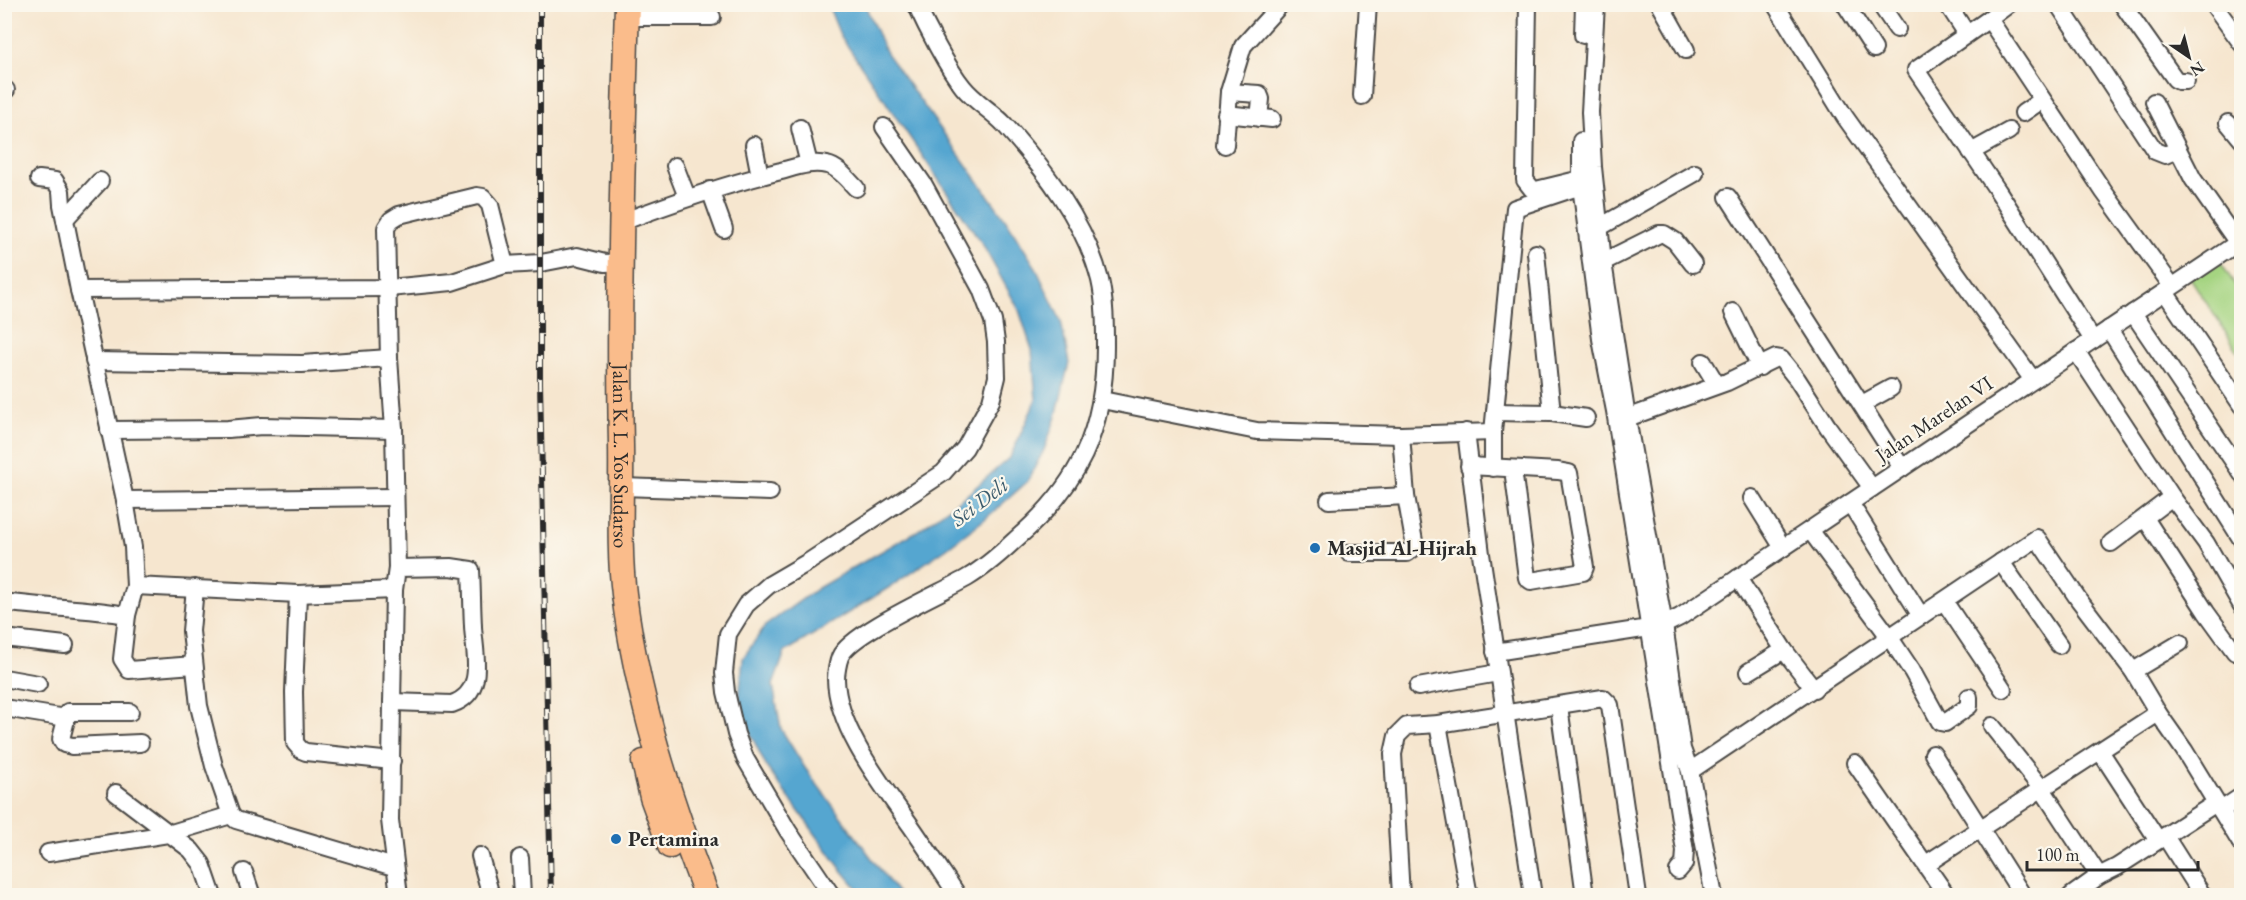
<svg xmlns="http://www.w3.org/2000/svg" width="2246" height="900" viewBox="0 0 2246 900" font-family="'EB Garamond',serif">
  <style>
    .green { fill: #a5d481; stroke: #688056; stroke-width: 1.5 }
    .water { fill: #55a6d0; stroke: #40687e; stroke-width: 1.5 }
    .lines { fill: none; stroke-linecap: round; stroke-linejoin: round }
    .minor-casing { stroke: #494744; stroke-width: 20 }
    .highway-casing { stroke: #494744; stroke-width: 27 }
    .minor { stroke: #fff; stroke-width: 16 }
    .highway { stroke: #fabc8b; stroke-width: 24 }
    .rail-casing { stroke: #2b2b2b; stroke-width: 6 }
    .rail { stroke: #fbf7ec; stroke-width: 4; stroke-dasharray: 11; stroke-linecap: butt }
    .poi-dot { fill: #1f6fb2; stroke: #fbf7ec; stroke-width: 2 }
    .labels { text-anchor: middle; stroke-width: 4.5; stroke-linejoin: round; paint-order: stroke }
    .street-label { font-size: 21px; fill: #2b2b2b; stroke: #fbf7ec }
    .poi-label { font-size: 21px; font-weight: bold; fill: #2b2b2b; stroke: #fbf7ec; text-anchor: start }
    .water-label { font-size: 22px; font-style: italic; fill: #3c5c6d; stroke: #fbf7ec }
  </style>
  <rect width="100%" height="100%" fill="#fbf7ec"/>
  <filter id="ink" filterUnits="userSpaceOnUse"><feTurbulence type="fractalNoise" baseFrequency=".0167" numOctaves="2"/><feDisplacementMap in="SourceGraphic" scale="12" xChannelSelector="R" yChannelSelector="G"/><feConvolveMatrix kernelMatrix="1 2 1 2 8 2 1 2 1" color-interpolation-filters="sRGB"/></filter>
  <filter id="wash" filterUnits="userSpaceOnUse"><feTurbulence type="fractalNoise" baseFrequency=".008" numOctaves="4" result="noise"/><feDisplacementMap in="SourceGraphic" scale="24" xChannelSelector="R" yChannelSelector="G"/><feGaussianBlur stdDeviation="1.35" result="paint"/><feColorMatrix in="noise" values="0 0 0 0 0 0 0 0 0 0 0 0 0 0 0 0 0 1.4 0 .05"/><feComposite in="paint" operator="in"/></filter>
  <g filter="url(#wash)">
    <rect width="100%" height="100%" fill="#f6e6cf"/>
    <polygon class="green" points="2217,257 2241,294 2241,356 2189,276"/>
    <polygon class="water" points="828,5 865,5 886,53 1006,220 1035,266 1061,321 1069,363 1056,417 1044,450 1027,482 985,519 947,548 893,585 785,652 773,685 781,729 805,768 899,895 863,895 841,869 767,768 738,708 743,658 765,626 818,588 917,531 969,493 1010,457 1036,400 1032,350 1019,310 981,242 840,35"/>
  </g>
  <g filter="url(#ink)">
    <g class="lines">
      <g class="minor-casing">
        <g id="minor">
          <path d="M916 4C927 28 947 67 963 87 975 102 992 111 1004 124 1044 169 1085 221 1100 280 1105 302 1105 324 1105 346 1105 431 1079 485 1015 540 1000 554 984 568 967 578 941 593 850 633 840 657 838 662 836 673 836 679 837 729 883 786 911 826 927 849 942 872 958 896"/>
          <polyline points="1528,4 1525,180 1532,189 1536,190 1581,179 1581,141"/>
          <polyline points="1596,4 1590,112 1593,167 1603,262 1627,418 1664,625 1682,749 1690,771 1714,896"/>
          <polyline points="1660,4 1686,50"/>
          <polyline points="1775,4 1845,117 2033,380"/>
          <polyline points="1845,4 1874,49"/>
          <polyline points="1880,4 1897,29"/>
          <polyline points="2009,4 1989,19 2104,192 2172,286"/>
          <polyline points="2058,4 2155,151 2165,155 2177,150"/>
          <polyline points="2122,4 2175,79 2179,81 2186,81"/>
          <polyline points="2213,4 2242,44"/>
          <polyline points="1950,8 1967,34"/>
          <polyline points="626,17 712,17"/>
          <polyline points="1989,19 1916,70 1998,191 2093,340"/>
          <polyline points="1583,35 1584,4"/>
          <polyline points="4,90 6,90"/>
          <polyline points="1229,92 1259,94 1261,99 1259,118"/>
          <polyline points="1362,96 1368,4"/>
          <polyline points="2154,102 2193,179 2242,249"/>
          <polyline points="2023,113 2042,100"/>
          <polyline points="1226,114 1272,119"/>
          <polyline points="2228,123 2242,140"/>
          <polyline points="800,128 809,164"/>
          <polyline points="754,145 760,176"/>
          <polyline points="1225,145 1229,92 1243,46 1281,4"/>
          <polyline points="1971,152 2009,131"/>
          <polyline points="675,166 687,197"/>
          <polyline points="39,179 55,181 61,191 62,205 79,290 125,500 133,547 135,586 127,615 122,659 129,670 194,665"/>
          <polyline points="710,190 724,229"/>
          <polyline points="1728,197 1902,468"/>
          <polyline points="65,219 100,181"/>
          <path d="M622 222C674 202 727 184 781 171 796 167 812 161 827 165 838 167 848 180 856 188"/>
          <polyline points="1600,227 1695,173"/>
          <polyline points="1603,262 1659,234 1664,234 1675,241 1693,264"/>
          <polyline points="79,290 389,288 452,282 505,265 541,263 577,256 605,263 621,262"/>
          <polyline points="2165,292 2242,406"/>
          <polyline points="1733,312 1760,367"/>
          <polyline points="2133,313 2242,474"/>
          <polyline points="2109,329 2242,540"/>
          <polyline points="2076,351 2172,497 2206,543 2242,606"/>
          <polyline points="94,361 302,364 389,358"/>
          <polyline points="1703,362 1717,385"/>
          <polyline points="1102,400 1257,431 1401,435 1493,432 1515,208 1581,186 1601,339 1615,411 1685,851 1684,864 1678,871"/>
          <polyline points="1862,404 1891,388"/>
          <polyline points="1495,412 1552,413 1536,253"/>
          <polyline points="1552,413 1586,418"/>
          <polyline points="1627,418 1727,382 1776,358 1781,359 1797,379 1828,427 1872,488"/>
          <polyline points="109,430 228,429 262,426 394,429"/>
          <polyline points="1466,432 1481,554 1533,896"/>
          <polyline points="1493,432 1493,468"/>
          <polyline points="1469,466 1558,471 1569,473 1585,567 1583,572 1531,581 1527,578 1513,469"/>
          <polyline points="622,487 770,492"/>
          <polyline points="1752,498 1783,548"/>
          <polyline points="125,500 394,497"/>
          <polyline points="1329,500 1406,496"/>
          <polyline points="1850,503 1921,616"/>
          <polyline points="2145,518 2206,612 2235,652"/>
          <polyline points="1810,530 1890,638 1912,671 1940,722 1945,723 1969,706 1969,697"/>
          <polyline points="2111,543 2172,497"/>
          <polyline points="1349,553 1407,553 1415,547 1406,496 1401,435"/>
          <polyline points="2001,562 2059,645"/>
          <polyline points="1738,578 1784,650 1814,689"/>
          <polyline points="135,586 298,594 394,590"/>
          <polyline points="195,588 191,631 199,706 214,766 231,815 236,820 394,867"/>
          <polyline points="298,594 294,692 295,743 301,750 306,752 392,761"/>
          <polyline points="1944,601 2003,689"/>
          <path d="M4 602C45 608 86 608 127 615"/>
          <polyline points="4,638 65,645"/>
          <polyline points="1495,652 1649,628 1664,625 1680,617 2242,240"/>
          <polyline points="2133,671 2180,643"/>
          <polyline points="1748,672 1784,650"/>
          <polyline points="4,678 38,684"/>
          <polyline points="1418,687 1498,673"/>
          <path d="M392 702 452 704C487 692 474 653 473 626 472 607 472 588 471 570L451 567 397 568"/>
          <polyline points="1559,706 1585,896"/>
          <polyline points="4,708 66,718"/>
          <polyline points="130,712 68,712 61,739 64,744 72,746 140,743"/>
          <polyline points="1438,724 1469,896"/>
          <polyline points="1992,726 2042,789 2099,876 2117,867 2216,803"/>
          <polyline points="2100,751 2158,840"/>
          <polyline points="1933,754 2023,896"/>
          <polyline points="1855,763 1947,896"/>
          <polyline points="1690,771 2037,538 2079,600 2133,671 2158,713 2184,750 2242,845"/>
          <polyline points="116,793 191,850 202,864 213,896"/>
          <polyline points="2221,810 2242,796"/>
          <polyline points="2165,836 2203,896"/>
          <polyline points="48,853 168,834 231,815"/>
          <polyline points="480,856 491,896"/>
          <polyline points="520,858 522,896"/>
          <polyline points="1926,864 2158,713"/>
          <polyline points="244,872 252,896"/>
          <polyline points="399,896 390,820 394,590 397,568 394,429 389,358 386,228 391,220 399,215 477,196 483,197 490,205 505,265"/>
          <polyline points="832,896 788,831 745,758 736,734 726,692 724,673 728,634 746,605 769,585 810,561 943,473 965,448 991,401 997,377 996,342 993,321 981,289 924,185 884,127"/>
          <polyline points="1401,896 1393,754 1397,736 1407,726 1438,724 1603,698 1610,705 1638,896"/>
          <polyline points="2071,896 2099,876"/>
        </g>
      </g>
      <g class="highway-casing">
        <g id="highway">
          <path id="s1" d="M627 4C623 151 618 298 621 445 622 494 618 545 624 594 637 698 669 799 707 896"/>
          <polyline points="644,762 652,797 670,846"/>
        </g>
      </g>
      <use href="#minor" class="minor"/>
      <use href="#highway" class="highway"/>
      <g class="rail-casing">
        <polyline id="rail" points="540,4 540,383 551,896"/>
      </g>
      <use href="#rail" class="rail"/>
    </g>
  </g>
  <g class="poi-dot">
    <circle cx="1315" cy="548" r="6"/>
    <circle cx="616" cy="839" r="6"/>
  </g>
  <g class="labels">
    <g class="street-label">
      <text transform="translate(1934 419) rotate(-34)" y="7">Jalan Marelan VI</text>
      <text dy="7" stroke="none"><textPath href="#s1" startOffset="452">Jalan K. L. Yos Sudarso</textPath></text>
    </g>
    <g class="poi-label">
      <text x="1327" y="555">Masjid Al-Hijrah</text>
      <text x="628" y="846">Pertamina</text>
    </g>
    <g class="water-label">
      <text transform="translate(979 501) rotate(-37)" y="8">Sei Deli</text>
    </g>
  </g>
  <rect width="2246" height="900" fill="none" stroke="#fbf7ec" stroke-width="24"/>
  <g transform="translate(2189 57) rotate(145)" stroke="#fbf7ec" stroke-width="4.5" paint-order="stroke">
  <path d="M0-4.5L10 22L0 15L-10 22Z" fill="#2b2b2b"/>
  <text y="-9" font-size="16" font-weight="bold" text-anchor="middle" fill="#2b2b2b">N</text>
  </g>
  <path d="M2027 861v9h171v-9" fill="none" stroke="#2b2b2b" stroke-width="3"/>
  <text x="2036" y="861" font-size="18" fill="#2b2b2b" stroke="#fbf7ec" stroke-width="4.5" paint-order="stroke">100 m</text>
</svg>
